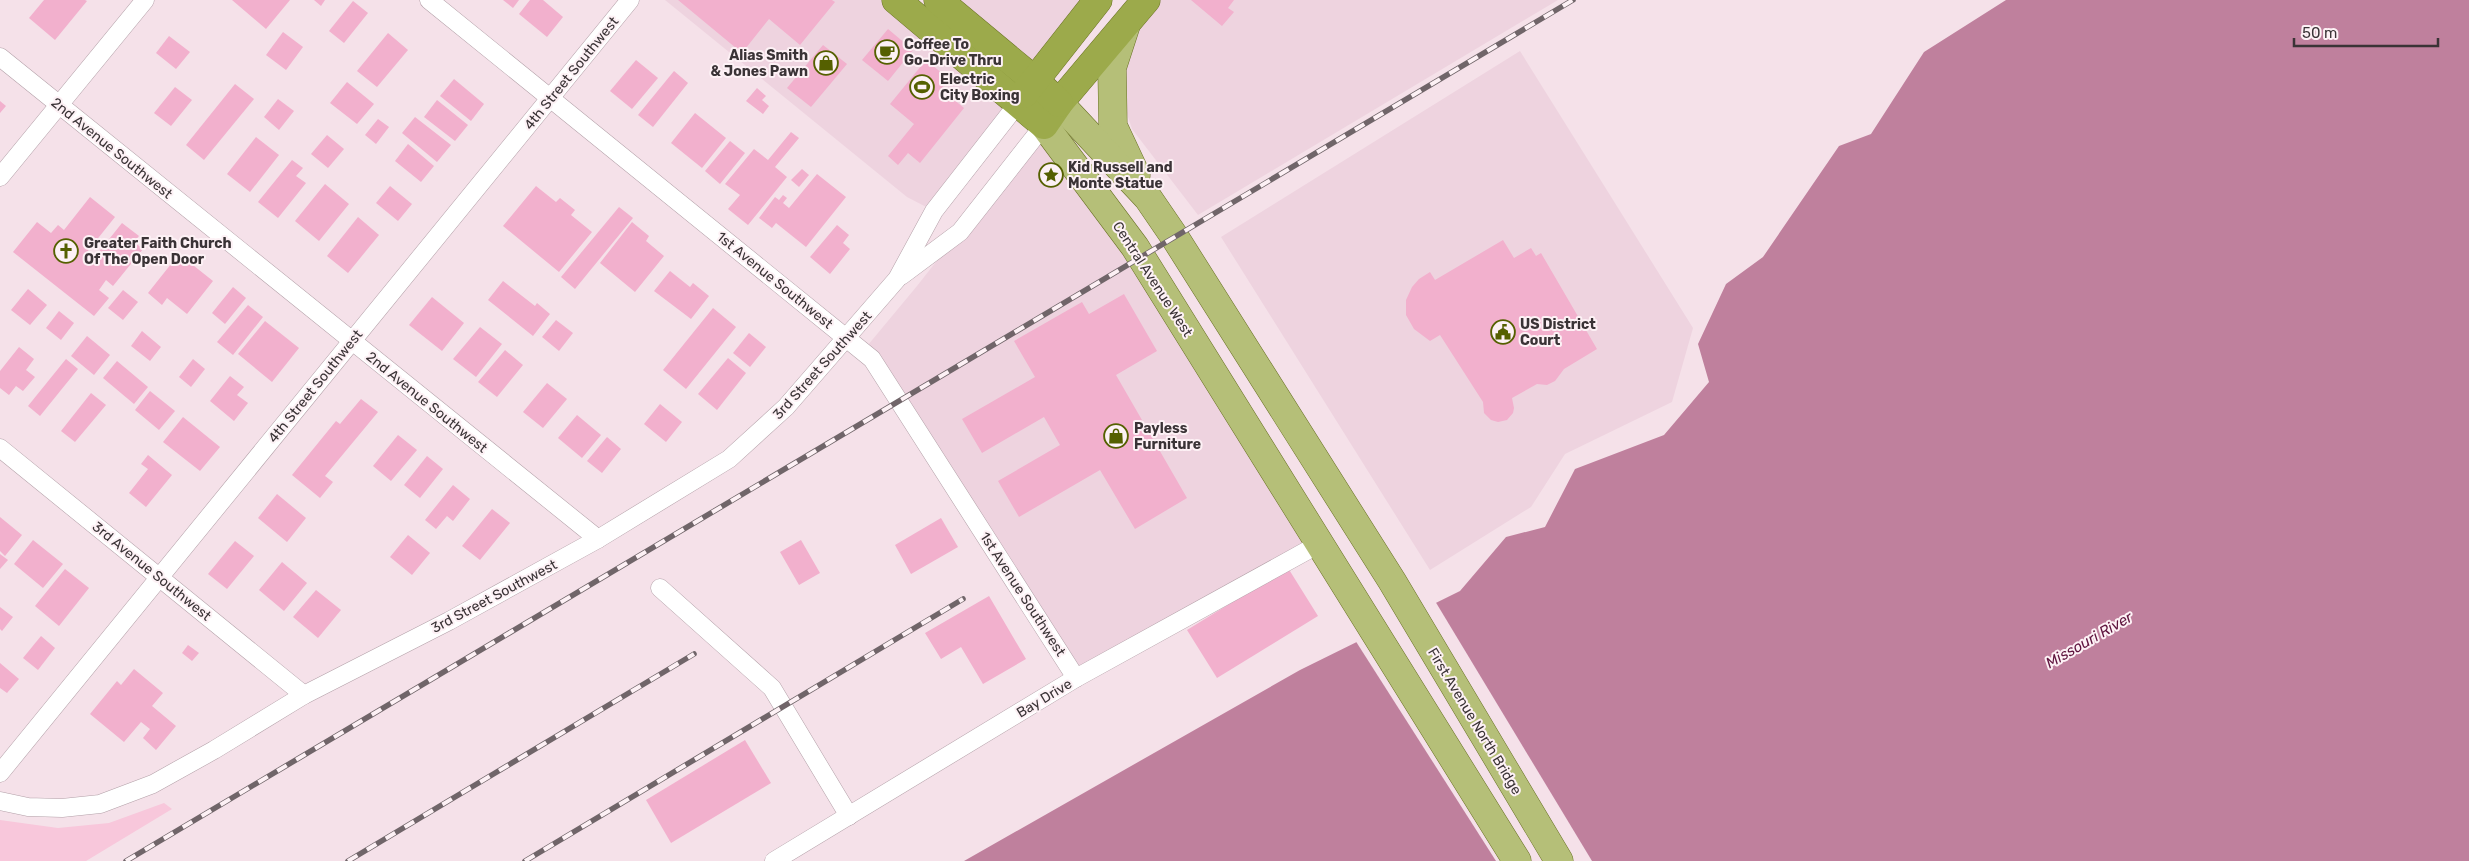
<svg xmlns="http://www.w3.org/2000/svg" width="2469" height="861" viewBox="0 0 2469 861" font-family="Rubik,sans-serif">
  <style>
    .built { fill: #eed3df }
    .green { fill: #f8c7db }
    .water { fill: #bf809d }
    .pier { fill: #f5e1e9 }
    .building { fill: #f2b0cd }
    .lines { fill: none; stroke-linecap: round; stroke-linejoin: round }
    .minor-casing { stroke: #b3a0a8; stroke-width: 19 }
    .primary-casing { stroke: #6a7226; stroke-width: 29 }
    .trunk-casing { stroke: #6a7226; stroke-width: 29 }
    .minor { stroke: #fff; stroke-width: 18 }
    .primary { stroke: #b5bf78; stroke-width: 28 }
    .trunk { stroke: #9caa4b; stroke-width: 28 }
    .rail-casing { stroke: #706569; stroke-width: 5.5 }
    .rail { stroke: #fdf1f5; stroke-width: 4; stroke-dasharray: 11; stroke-linecap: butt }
    .labels { text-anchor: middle; stroke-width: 4; stroke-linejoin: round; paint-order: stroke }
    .poi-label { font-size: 14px; font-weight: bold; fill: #3a3336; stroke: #fdf1f5; text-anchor: start }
    .street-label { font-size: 14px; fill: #3a3336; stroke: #fdf1f5 }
    .water-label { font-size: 15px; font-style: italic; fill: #5e133d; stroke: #fdf1f5 }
  </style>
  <rect width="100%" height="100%" fill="#f5e1e9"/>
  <g class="built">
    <polygon points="665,0 896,0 1019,102 934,211 907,197"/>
    <polygon points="938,0 1098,0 1034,80"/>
    <polygon points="1146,0 1558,0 1198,215 1132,129 1112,68"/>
    <polygon points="1520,51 1693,328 1672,402 1565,454 1531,507 1430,570 1221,237"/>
    <polygon points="1044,125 1319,544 1076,678 863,351 917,286"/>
  </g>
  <polygon class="green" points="164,803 172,809 86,861 0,861 0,820 58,828 109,823"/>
  <polygon class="water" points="2006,0 2469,0 2469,861 964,861 1300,670 1460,591 1506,537 1545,527 1575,469 1664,435 1709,382 1698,344 1726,284 1763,257 1839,146 1871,134 1924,52"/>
  <polygon class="pier" points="1435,601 1592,861 1496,861 1355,640"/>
  <g class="building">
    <polygon points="44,0 85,0 87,1 55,40 29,18"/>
    <polygon points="232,0 290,0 266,29"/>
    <polygon points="314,0 325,0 321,6"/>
    <polygon points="503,0 519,0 513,8"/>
    <polygon points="530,0 543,0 563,17 547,37 519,14"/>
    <polygon points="678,0 832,0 835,2 800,45 769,19 742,53"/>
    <polygon points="1191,0 1234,0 1228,8 1234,12 1222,26"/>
    <polygon points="353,1 368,13 344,43 329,31"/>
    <polygon points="888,29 913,50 888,81 862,60"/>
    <polygon points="283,32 303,47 286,70 266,55"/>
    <polygon points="388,33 408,50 377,87 357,71"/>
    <polygon points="169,36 190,52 176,69 156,53"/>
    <polygon points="823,45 847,64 811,107 787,88"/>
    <polygon points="636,60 658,78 632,109 610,91"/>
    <polygon points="926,60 949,79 941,89 964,108 920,163 908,153 898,165 888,156 914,124 890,104"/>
    <polygon points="674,71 688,83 653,127 638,115"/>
    <polygon points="454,79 484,104 471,121 440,96"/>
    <polygon points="347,82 374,104 357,124 330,103"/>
    <polygon points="235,84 254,99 204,160 186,145"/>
    <polygon points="175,87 192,100 171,126 154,113"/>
    <polygon points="757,88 766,96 762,100 769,106 763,114 746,101"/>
    <polygon points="278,99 294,111 279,130 264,117"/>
    <polygon points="437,100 468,125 455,141 424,117"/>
    <polygon points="0,101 6,106 0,113"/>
    <polygon points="695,113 726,138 702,168 671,143"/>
    <polygon points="415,117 451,145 437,162 402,133"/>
    <polygon points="378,119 389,127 376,144 365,135"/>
    <polygon points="791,132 799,138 775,167 787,177 748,225 728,209 740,195 725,184 754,149 768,160"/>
    <polygon points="327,135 344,149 328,168 311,154"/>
    <polygon points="256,137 279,155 250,192 227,174"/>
    <polygon points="730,141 745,153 720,184 705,171"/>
    <polygon points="408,144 434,166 421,182 395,161"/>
    <polygon points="292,160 303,168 296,176 306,183 278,218 258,202"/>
    <polygon points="802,169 809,175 799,187 791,180"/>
    <polygon points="817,174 846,197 806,247 776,223 772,228 759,218 775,197 779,200 783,195 787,198 783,203 789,208"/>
    <polygon points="325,184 349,204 319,241 295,221"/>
    <polygon points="390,186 412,204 398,221 376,203"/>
    <polygon points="536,186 556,202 560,198 575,210 571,215 592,232 559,272 503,226"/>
    <polygon points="90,197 115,217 83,257 90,263 122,223 139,236 134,242 143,249 113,286 106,280 99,290 109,298 94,316 13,252 37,222 51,233 58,225 64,230"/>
    <polygon points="619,207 633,218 575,289 561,277"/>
    <polygon points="358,217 379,235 348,273 327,256"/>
    <polygon points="632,222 649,236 646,241 664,256 635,292 600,263"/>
    <polygon points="837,225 849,235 843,243 850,249 830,274 810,257"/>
    <polygon points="1503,240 1514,258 1531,248 1536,256 1541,253 1597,349 1564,369 1555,381 1547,385 1537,384 1512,398 1514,408 1513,413 1507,420 1498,422 1491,420 1484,413 1483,402 1440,335 1430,341 1414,329 1406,315 1406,300 1412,287 1419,279 1430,272 1435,280"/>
    <polygon points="179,254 213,281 187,314 167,298 162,305 148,293"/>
    <polygon points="670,271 690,287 693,283 709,296 691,319 654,291"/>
    <polygon points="503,281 535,306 537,303 550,314 533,336 488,300"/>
    <polygon points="233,287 246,298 225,324 212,313"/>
    <polygon points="28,289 47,305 30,325 11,310"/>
    <polygon points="123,290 138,302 123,320 108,308"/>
    <polygon points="1124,294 1157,351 1116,375 1187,498 1135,529 1100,470 1019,517 998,481 1060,445 1044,417 982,453 962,419 1035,377 1014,341 1082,302 1089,314"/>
    <polygon points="432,297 464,323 442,351 409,325"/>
    <polygon points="248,305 263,317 233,355 217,342"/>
    <polygon points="713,308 736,327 686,389 663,370"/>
    <polygon points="59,311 74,323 61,340 46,328"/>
    <polygon points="556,320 573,333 559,351 542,337"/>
    <polygon points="265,321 299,348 272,382 238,354"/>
    <polygon points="480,327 502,344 476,377 453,359"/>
    <polygon points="142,331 161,347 150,361 131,346"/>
    <polygon points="749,333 766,347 750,367 733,353"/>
    <polygon points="87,336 110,355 94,375 71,356"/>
    <polygon points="19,347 34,359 26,370 35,377 23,391 16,386 9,395 0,388 0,371"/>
    <polygon points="505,350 523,365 497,397 478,382"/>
    <polygon points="728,358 746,373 717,410 698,394"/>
    <polygon points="66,359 78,369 40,416 28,406"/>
    <polygon points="193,359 205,369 191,387 179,377"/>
    <polygon points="117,361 148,387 134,404 103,378"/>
    <polygon points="230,376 244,387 237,395 248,403 234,421 210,401"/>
    <polygon points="547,383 567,399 543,428 523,412"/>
    <polygon points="150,391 175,411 159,430 135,410"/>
    <polygon points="91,393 106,405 75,442 61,431"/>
    <polygon points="361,399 378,412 325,476 333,482 320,498 292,475 336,421 340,424"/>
    <polygon points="660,404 682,422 666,442 644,424"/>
    <polygon points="577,415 601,435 582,458 558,438"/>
    <polygon points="183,417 220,447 200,471 163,442"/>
    <polygon points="398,435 417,450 391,481 373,466"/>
    <polygon points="607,437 621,449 602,473 587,461"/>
    <polygon points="148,455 172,475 146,507 129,493 148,469 141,464"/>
    <polygon points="427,456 443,469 420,498 404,485"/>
    <polygon points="453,485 470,499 453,521 447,516 436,529 425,520"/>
    <polygon points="277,494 306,518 287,542 258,518"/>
    <polygon points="492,509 510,523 480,560 462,546"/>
    <polygon points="0,517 22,535 5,556 0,551"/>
    <polygon points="941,518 958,547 911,574 895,545"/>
    <polygon points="408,535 430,553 412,575 390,557"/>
    <polygon points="33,540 63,564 43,588 14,564"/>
    <polygon points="801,540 820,573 799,585 780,552"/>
    <polygon points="235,541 254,556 227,589 208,574"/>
    <polygon points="0,554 8,560 0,569"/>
    <polygon points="282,562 307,583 284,611 259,590"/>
    <polygon points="1288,568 1318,616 1217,678 1187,630"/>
    <polygon points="65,569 89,588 59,626 35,606"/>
    <polygon points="316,590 341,610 318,638 293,617"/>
    <polygon points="989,596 1026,659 983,684 961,647 941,659 925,633"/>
    <polygon points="0,607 13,617 2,631 0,629"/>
    <polygon points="41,636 55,648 38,670 23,658"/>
    <polygon points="188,645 199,653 192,661 182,653"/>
    <polygon points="0,663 19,679 7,693 0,688"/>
    <polygon points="134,669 163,693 152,706 176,726 156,750 143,738 150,729 141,722 124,742 90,714 117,681 121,685"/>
    <polygon points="745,740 771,783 671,843 646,800"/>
  </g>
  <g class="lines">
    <g class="minor-casing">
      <g id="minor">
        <polyline points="429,0 872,359 1076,678"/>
        <polyline points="0,57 598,539"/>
        <polyline points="0,177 145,0"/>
        <polyline points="901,276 960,232 1044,125"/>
        <polyline points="0,448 304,695"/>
        <polyline points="660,588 772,688 849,816"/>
        <polyline points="0,773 630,0"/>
        <polyline points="0,801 28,807 62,808 100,804 153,784 214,750 304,695 449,621 598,539 729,459 786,407 897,279 934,211 1019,102"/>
        <polyline points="774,861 1076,678 1319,544"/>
      </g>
    </g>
    <g class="primary-casing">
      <g id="primary">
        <polyline points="1126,25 1112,68 1113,126 1136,175"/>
        <polyline points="1059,103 1148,198 1174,236 1392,581 1559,861"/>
        <polyline points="1044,125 1135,247 1517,861"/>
      </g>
    </g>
    <g class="trunk-casing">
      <g id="trunk">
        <polyline points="896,0 1044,125 1059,103 1146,0"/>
        <polyline points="938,0 1034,80 1059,103"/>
        <polyline points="1024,94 1098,0"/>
      </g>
    </g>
    <use href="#minor" class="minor"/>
    <use href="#primary" class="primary"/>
    <use href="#trunk" class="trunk"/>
    <g class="rail-casing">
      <g id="rail">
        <polyline points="126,861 1573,0"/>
        <polyline points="348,861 694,654"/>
        <polyline points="525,861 963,599"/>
      </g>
    </g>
    <use href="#rail" class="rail"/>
  </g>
  <defs>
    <g id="cafe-ring" transform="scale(1.25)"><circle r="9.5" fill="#fdf1f5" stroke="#556000" stroke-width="1.5"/><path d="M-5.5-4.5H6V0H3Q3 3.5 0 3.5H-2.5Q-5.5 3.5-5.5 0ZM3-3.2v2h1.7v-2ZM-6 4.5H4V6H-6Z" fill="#556000"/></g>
    <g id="shop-ring" transform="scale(1.25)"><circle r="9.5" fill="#fdf1f5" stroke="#556000" stroke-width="1.5"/><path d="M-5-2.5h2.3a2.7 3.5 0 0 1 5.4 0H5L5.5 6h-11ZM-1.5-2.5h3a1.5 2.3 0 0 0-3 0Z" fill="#556000"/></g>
    <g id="stadium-ring" transform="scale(1.25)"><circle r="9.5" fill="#fdf1f5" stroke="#556000" stroke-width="1.5"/><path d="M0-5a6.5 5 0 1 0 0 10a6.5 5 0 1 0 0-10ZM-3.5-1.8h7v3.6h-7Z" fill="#556000"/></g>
    <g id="sight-ring" transform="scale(1.25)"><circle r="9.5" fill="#fdf1f5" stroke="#556000" stroke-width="1.5"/><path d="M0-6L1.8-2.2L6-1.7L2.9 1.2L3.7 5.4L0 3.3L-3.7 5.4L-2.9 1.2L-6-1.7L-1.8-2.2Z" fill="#556000"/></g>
    <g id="church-ring" transform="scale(1.25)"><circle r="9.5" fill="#fdf1f5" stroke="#556000" stroke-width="1.5"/><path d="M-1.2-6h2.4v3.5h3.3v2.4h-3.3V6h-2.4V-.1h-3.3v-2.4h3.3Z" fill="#556000"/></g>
    <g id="civic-ring" transform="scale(1.25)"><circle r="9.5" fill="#fdf1f5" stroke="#556000" stroke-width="1.5"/><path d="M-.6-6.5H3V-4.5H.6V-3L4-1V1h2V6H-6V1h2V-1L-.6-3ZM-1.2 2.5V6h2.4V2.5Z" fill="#556000"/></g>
  </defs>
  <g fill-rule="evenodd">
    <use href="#cafe-ring" x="887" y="52"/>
    <use href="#shop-ring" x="826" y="63"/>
    <use href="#stadium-ring" x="922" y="87"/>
    <use href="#sight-ring" x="1051" y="175"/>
    <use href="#church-ring" x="66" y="251"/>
    <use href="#civic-ring" x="1503" y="332"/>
    <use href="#shop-ring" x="1116" y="436"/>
  </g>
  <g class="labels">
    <g class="poi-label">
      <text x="904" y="49">Coffee To<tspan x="904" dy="16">Go-Drive Thru</tspan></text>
      <text x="808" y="60" text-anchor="end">Alias Smith<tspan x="808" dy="16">&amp; Jones Pawn</tspan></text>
      <text x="940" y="84">Electric<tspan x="940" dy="16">City Boxing</tspan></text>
      <text x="1068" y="172">Kid Russell and<tspan x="1068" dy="16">Monte Statue</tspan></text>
      <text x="84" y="248">Greater Faith Church<tspan x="84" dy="16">Of The Open Door</tspan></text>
      <text x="1520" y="329">US District<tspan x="1520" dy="16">Court</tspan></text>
      <text x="1134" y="433">Payless<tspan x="1134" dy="16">Furniture</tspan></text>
    </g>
    <g class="street-label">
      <text transform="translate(571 73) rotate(-51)" y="5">4th Street Southwest</text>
      <text transform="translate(112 148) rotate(39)" y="5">2nd Avenue Southwest</text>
      <text transform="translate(1153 279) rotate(57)" y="5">Central Avenue West</text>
      <text transform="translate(775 280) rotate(39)" y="5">1st Avenue Southwest</text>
      <text transform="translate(822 365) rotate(-48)" y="5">3rd Street Southwest</text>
      <text transform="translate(315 386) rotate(-51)" y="5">4th Street Southwest</text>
      <text transform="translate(427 402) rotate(39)" y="5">2nd Avenue Southwest</text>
      <text transform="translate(152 571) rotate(39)" y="5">3rd Avenue Southwest</text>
      <text transform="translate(1023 594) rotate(57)" y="5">1st Avenue Southwest</text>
      <text transform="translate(494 596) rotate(-28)" y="5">3rd Street Southwest</text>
      <text transform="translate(1044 698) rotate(-31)" y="5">Bay Drive</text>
      <text transform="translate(1475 721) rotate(59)" y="5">First Avenue North Bridge</text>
    </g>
    <g class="water-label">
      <text transform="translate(2089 640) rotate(-30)" y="5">Missouri River</text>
    </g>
  </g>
  <path d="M2294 38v8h144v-8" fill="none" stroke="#3a3336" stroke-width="2.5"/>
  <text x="2302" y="38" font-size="15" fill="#3a3336" stroke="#fdf1f5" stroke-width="4" paint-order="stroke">50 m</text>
</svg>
